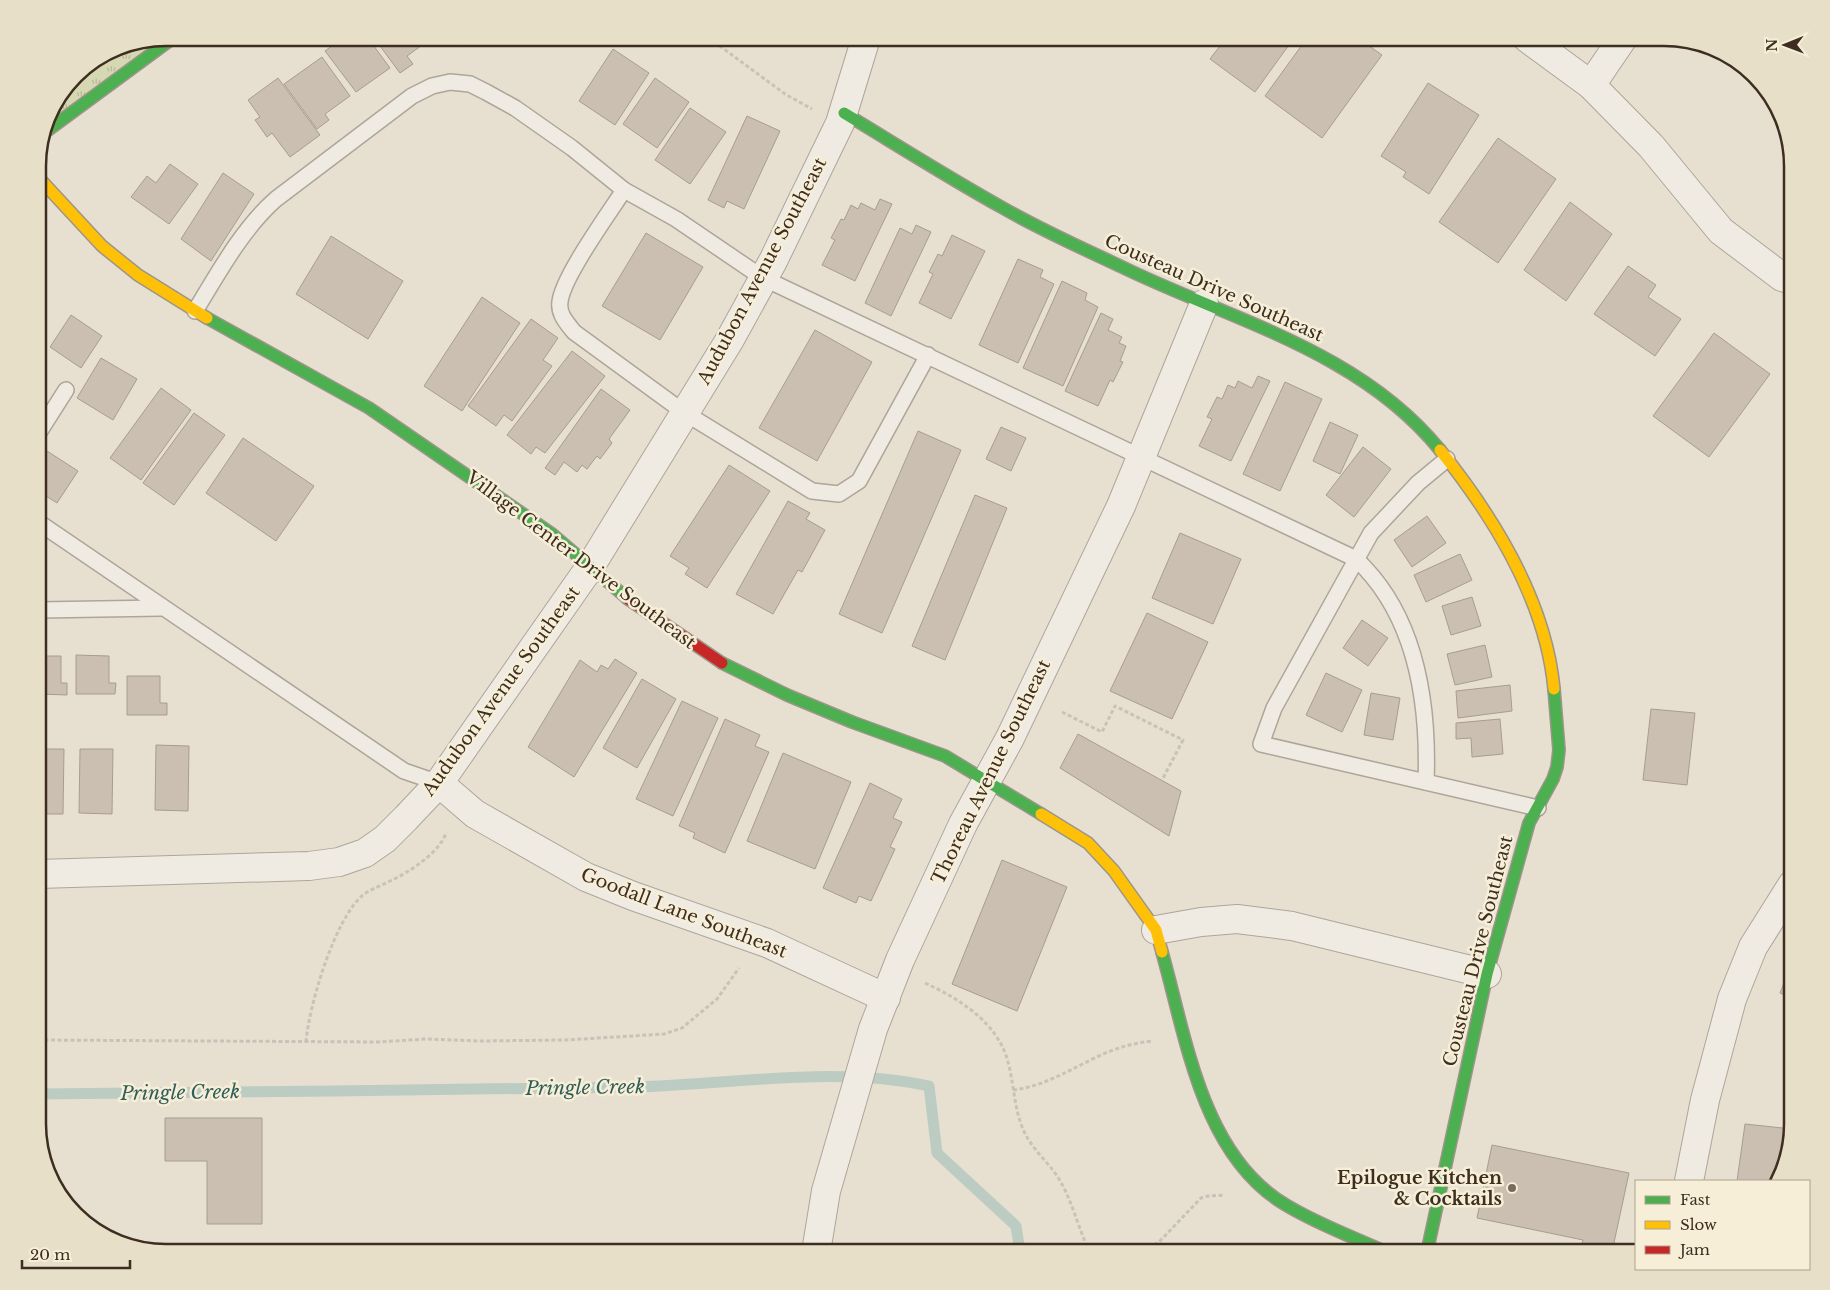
<svg xmlns="http://www.w3.org/2000/svg" width="1830" height="1290" viewBox="0 0 1830 1290" font-family="'Libre Baskerville',serif">
  <style>
    .park { fill: url(#park-tufts) }
    .lines { fill: none; stroke-linecap: round; stroke-linejoin: round }
    .stream { stroke: #bcccc2; stroke-width: 11 }
    .building { fill: #cbbfb2; stroke: #a89c90 }
    .lane-casing { stroke: #ada599; stroke-width: 18 }
    .street-casing { stroke: #ada599; stroke-width: 30 }
    .fast-casing { stroke: #9c958a; stroke-width: 14 }
    .slow-casing { stroke: #9c958a; stroke-width: 14 }
    .jam-casing { stroke: #9c958a; stroke-width: 14 }
    .path { stroke: #c8c2b9; stroke-width: 3; stroke-dasharray: 4 2.5; stroke-linecap: butt }
    .lane { stroke: #efebe3; stroke-width: 15 }
    .street { stroke: #efebe3; stroke-width: 28 }
    .fast { stroke: #4caf50; stroke-width: 11 }
    .slow { stroke: #ffc107; stroke-width: 11 }
    .jam { stroke: #c62828; stroke-width: 11 }
    .poi-dot { fill: #786c5e; stroke: #f7eed8; stroke-width: 2 }
    .labels { text-anchor: middle; stroke-width: 5; stroke-linejoin: round; paint-order: stroke }
    .street-label { font-size: 18px; fill: #3d2e20; stroke: #f7eed8 }
    .poi-label { font-size: 18px; font-weight: bold; fill: #3d2e20; stroke: #f7eed8; text-anchor: end }
    .water-label { font-size: 19px; font-style: italic; fill: #2f5d5a; stroke: #f7eed8 }
    .rim { fill: none; stroke: #3d2e20; stroke-width: 2.5 }
  </style>
  <defs>
    <pattern id="park-tufts" width="24" height="20" patternUnits="userSpaceOnUse" patternTransform="scale(1.25)"><rect width="24" height="20" fill="#d6d7b3"/><path d="M3 7l-1-3M5 7V3M7 7l1-3M15 17l-1-3M17 17v-4M19 17l1-3" fill="none" stroke="#b9b99a"/></pattern>
  </defs>
  <rect width="100%" height="100%" fill="#e7e0d1"/>
  <polygon class="park" points="166,38 44,133 51,109 81,70 117,47"/>
  <g class="lines">
    <path class="stream" d="M38 1094C237 1091 435 1091 634 1087 732 1085 833 1065 929 1086L937 1153 1016 1226 1020 1252"/>
  </g>
  <g class="building">
    <polygon points="343,38 368,38 390,68 356,92 325,51"/>
    <polygon points="374,38 432,38 407,56 413,64 400,73"/>
    <polygon points="454,38 475,38 462,47"/>
    <polygon points="1226,38 1294,38 1255,92 1210,59"/>
    <polygon points="1307,38 1358,38 1382,55 1322,138 1265,96"/>
    <polygon points="613,49 649,73 615,125 579,101"/>
    <polygon points="322,57 350,96 325,114 329,120 317,129 284,84"/>
    <polygon points="278,78 320,135 290,157 272,133 267,137 255,120 260,117 248,100"/>
    <polygon points="655,78 689,102 657,148 623,124"/>
    <polygon points="1428,83 1479,115 1429,194 1403,177 1406,172 1381,156"/>
    <polygon points="690,108 726,132 690,184 655,160"/>
    <polygon points="747,116 780,131 744,209 727,201 724,208 708,200"/>
    <polygon points="1498,138 1556,179 1498,263 1439,222"/>
    <polygon points="170,164 198,184 169,224 131,197 147,176 156,183"/>
    <polygon points="223,173 254,194 211,261 181,239"/>
    <polygon points="880,199 892,204 855,281 822,265 835,240 831,238 841,219 844,220 851,205 858,209 861,203 875,210"/>
    <polygon points="1570,202 1612,234 1566,301 1524,270"/>
    <polygon points="916,225 931,232 891,316 865,303 900,228 912,234"/>
    <polygon points="646,233 703,267 660,340 602,306"/>
    <polygon points="952,235 985,251 951,319 919,303 933,274 929,272 938,254 942,256"/>
    <polygon points="331,236 403,281 368,339 296,294"/>
    <polygon points="1018,259 1043,270 1040,277 1054,284 1018,363 979,345"/>
    <polygon points="1628,266 1656,285 1648,297 1681,319 1655,356 1594,314"/>
    <polygon points="1062,281 1087,293 1085,300 1098,307 1063,386 1023,368"/>
    <polygon points="482,297 520,323 462,411 424,386"/>
    <polygon points="1101,313 1113,319 1108,330 1122,337 1119,343 1126,346 1120,361 1123,362 1113,382 1110,380 1098,406 1065,391"/>
    <polygon points="71,315 102,336 81,368 50,347"/>
    <polygon points="531,319 558,338 543,360 552,366 512,421 504,415 496,426 468,406"/>
    <polygon points="815,330 872,362 817,461 759,428"/>
    <polygon points="1714,333 1770,374 1709,457 1653,416"/>
    <polygon points="572,351 605,376 545,453 536,447 531,454 507,435"/>
    <polygon points="101,358 137,379 113,420 77,398"/>
    <polygon points="1258,376 1270,381 1231,461 1199,446 1212,419 1207,417 1217,397 1222,399 1228,385 1235,388 1238,381 1252,388"/>
    <polygon points="1285,382 1322,399 1280,491 1243,474"/>
    <polygon points="161,388 191,410 141,480 110,458"/>
    <polygon points="601,389 630,410 609,439 612,443 600,459 597,456 587,469 582,465 577,472 564,462 555,475 545,468"/>
    <polygon points="194,413 225,435 174,505 143,483"/>
    <polygon points="1330,422 1358,435 1340,474 1313,461"/>
    <polygon points="1001,427 1026,438 1011,471 986,459"/>
    <polygon points="918,431 961,450 882,633 839,614"/>
    <polygon points="243,438 314,486 276,541 206,493"/>
    <polygon points="1363,447 1391,469 1354,517 1326,495"/>
    <polygon points="47,451 78,471 57,503 38,491 38,465"/>
    <polygon points="729,465 770,491 707,588 685,574 689,568 670,556"/>
    <polygon points="975,495 1007,508 945,660 912,646"/>
    <polygon points="788,501 810,513 806,519 825,530 802,572 798,570 773,614 736,594"/>
    <polygon points="1427,516 1446,543 1412,567 1394,540"/>
    <polygon points="1180,533 1241,559 1213,624 1152,598"/>
    <polygon points="1460,554 1472,580 1426,602 1414,575"/>
    <polygon points="1472,597 1481,626 1451,635 1442,606"/>
    <polygon points="1147,613 1208,642 1172,719 1110,691"/>
    <polygon points="1362,620 1388,638 1368,666 1343,648"/>
    <polygon points="1485,645 1492,677 1455,685 1447,654"/>
    <polygon points="76,655 109,656 109,683 116,683 115,694 76,694"/>
    <polygon points="38,656 61,656 61,683 67,683 67,695 38,694"/>
    <polygon points="615,659 637,673 574,777 528,747 580,660 597,672 601,665 608,669"/>
    <polygon points="1326,673 1362,690 1342,732 1306,715"/>
    <polygon points="127,676 160,676 160,703 167,703 167,715 127,715"/>
    <polygon points="642,679 676,699 637,768 603,748"/>
    <polygon points="1510,685 1512,711 1458,718 1456,691"/>
    <polygon points="1371,693 1400,698 1393,740 1364,735"/>
    <polygon points="682,701 718,718 673,816 636,799"/>
    <polygon points="1651,709 1695,713 1687,785 1643,780"/>
    <polygon points="725,719 760,735 755,746 769,752 725,853 693,838 695,833 679,826"/>
    <polygon points="1500,719 1503,754 1472,757 1471,738 1456,739 1456,723"/>
    <polygon points="1078,734 1181,791 1169,836 1060,768"/>
    <polygon points="156,745 189,746 188,811 155,810"/>
    <polygon points="38,749 64,749 63,814 38,814"/>
    <polygon points="80,749 113,749 112,814 79,813"/>
    <polygon points="783,753 851,782 815,869 747,841"/>
    <polygon points="870,783 902,799 893,818 902,822 890,847 895,849 871,901 859,896 856,903 823,888"/>
    <polygon points="1002,860 1067,887 1017,1011 952,984"/>
    <polygon points="1792,963 1792,998 1780,993"/>
    <polygon points="165,1118 262,1118 262,1224 207,1224 207,1161 165,1161"/>
    <polygon points="1745,1124 1792,1129 1786,1165 1777,1181 1737,1181"/>
    <polygon points="1492,1145 1629,1173 1612,1252 1580,1252 1583,1240 1477,1218"/>
  </g>
  <g class="lines">
    <g class="lane-casing">
      <g id="lane">
        <path d="M624 190C609 213 562 278 560 302 558 314 567 323 574 332L685 413 812 491 839 494 859 481 928 355"/>
        <path d="M195 311C219 272 242 229 276 199L412 96 432 86 450 82 470 84 486 92 515 108 572 148 624 190 676 219 763 278 1356 559C1416 615 1429 703 1426 782"/>
        <polyline points="38,434 66,390"/>
        <polyline points="1447,459 1418,483 1371,533 1274,708 1261,744 1538,808"/>
        <polyline points="38,522 404,771 439,783"/>
        <polyline points="38,610 161,608"/>
      </g>
    </g>
    <g class="street-casing">
      <g id="street">
        <polyline points="1527,38 1591,85 1651,146 1721,231 1782,277 1792,280"/>
        <polyline points="1591,85 1623,38"/>
        <polyline points="439,783 475,814 586,877 633,896 767,943 886,998"/>
        <polyline points="38,874 309,866 339,862 365,853 385,839 406,818 439,783 590,567 729,341 773,261 840,123 866,38"/>
        <polyline points="1156,930 1201,922 1237,919 1292,926 1487,974"/>
        <polyline points="1689,1181 1705,1100 1732,999 1753,947 1792,885"/>
        <polyline points="816,1252 826,1191 873,1029 900,960 963,824 1010,738 1121,506 1204,304"/>
      </g>
    </g>
    <g class="fast-casing">
      <g id="fast">
        <path d="M844 113C897 145 949 178 1003 208 1041 230 1082 248 1122 267 1231 320 1360 351 1440 450"/>
        <polyline points="44,133 173,38"/>
        <polyline points="207,318 369,408 552,534 628,599"/>
        <polyline points="722,663 787,695 852,722 945,756 1041,814"/>
        <path d="M1162 952C1186 1037 1202 1156 1286 1205 1317 1224 1353 1237 1386 1252"/>
        <polyline points="1427,1252 1487,974 1529,823 1553,779 1557,767 1559,750 1554,689"/>
      </g>
    </g>
    <g class="slow-casing">
      <g id="slow">
        <polyline points="38,177 102,246 138,275 207,318"/>
        <path d="M1440 450C1493 516 1546 602 1554 689"/>
        <polyline points="1041,814 1088,843 1114,871 1156,930 1162,952"/>
      </g>
    </g>
    <g class="jam-casing">
      <polyline id="jam" points="628,599 722,663"/>
    </g>
    <g class="path">
      <polyline points="709,38 785,94 812,109"/>
      <polyline points="1062,712 1102,732 1115,706 1183,740 1162,780"/>
      <path d="M925 983C960 999 998 1023 1008 1062 1014 1084 1014 1108 1023 1129 1031 1149 1048 1161 1059 1179 1073 1202 1078 1229 1090 1252"/>
      <polyline points="38,1040 379,1042 426,1039 480,1041 566,1040 664,1034 682,1028 717,999 739,968"/>
      <path d="M306 1042C309 1005 335 918 363 895 372 888 381 886 390 881 408 873 442 851 446 832"/>
      <path d="M1013 1090C1045 1086 1069 1070 1097 1057 1115 1048 1133 1043 1153 1041"/>
      <polyline points="1143,1252 1159,1242 1201,1198 1208,1196 1225,1195"/>
    </g>
    <use href="#lane" class="lane"/>
    <use href="#street" class="street"/>
    <use href="#fast" class="fast"/>
    <use href="#slow" class="slow"/>
    <use href="#jam" class="jam"/>
  </g>
  <circle class="poi-dot" cx="1512" cy="1188" r="5"/>
  <g class="labels">
    <g class="street-label">
      <text transform="translate(762 271) rotate(-62)" y="6">Audubon Avenue Southeast</text>
      <text transform="translate(1214 288) rotate(24)" y="6">Cousteau Drive Southeast</text>
      <text transform="translate(581 560) rotate(37)" y="6">Village Center Drive Southeast</text>
      <text transform="translate(501 691) rotate(-54)" y="6">Audubon Avenue Southeast</text>
      <text transform="translate(991 772) rotate(-64)" y="6">Thoreau Avenue Southeast</text>
      <text transform="translate(684 913) rotate(21)" y="6">Goodall Lane Southeast</text>
      <text transform="translate(1478 951) rotate(-76)" y="6">Cousteau Drive Southeast</text>
    </g>
    <g class="poi-label">
      <text x="1502" y="1184">Epilogue Kitchen<tspan x="1502" dy="21">&amp; Cocktails</tspan></text>
    </g>
    <g class="water-label">
      <text transform="translate(585 1087) rotate(-1)" y="7">Pringle Creek</text>
      <text transform="translate(180 1092) rotate(-1)" y="7">Pringle Creek</text>
    </g>
  </g>
  <path d="M0 0H1830V1290H0ZM166 46H1664A120 120 0 0 1 1784 166V1124A120 120 0 0 1 1664 1244H166A120 120 0 0 1 46 1124V166A120 120 0 0 1 166 46Z" fill="#e8dfc9" fill-rule="evenodd"/>
  <path class="rim" d="M166 46H1664A120 120 0 0 1 1784 166V1124A120 120 0 0 1 1664 1244H166A120 120 0 0 1 46 1124V166A120 120 0 0 1 166 46Z"/>
  <rect x="1635" y="1180" width="175" height="90" fill="#f7eed8" stroke="#ada18e"/>
  <rect x="1645" y="1196" width="25" height="8" fill="#4caf50" stroke="#ada18e"/>
  <text x="1680" y="1205" font-size="15" fill="#3d2e20">Fast</text>
  <rect x="1645" y="1221" width="25" height="8" fill="#ffc107" stroke="#ada18e"/>
  <text x="1680" y="1230" font-size="15" fill="#3d2e20">Slow</text>
  <rect x="1645" y="1246" width="25" height="8" fill="#c62828" stroke="#ada18e"/>
  <text x="1680" y="1255" font-size="15" fill="#3d2e20">Jam</text>
  <g transform="translate(1785 45) rotate(269)" stroke="#f7eed8" stroke-width="4" paint-order="stroke">
  <path d="M0-4L9 19L0 12L-9 19Z" fill="#3d2e20"/>
  <text y="-8" font-size="14" font-weight="bold" text-anchor="middle" fill="#3d2e20">N</text>
  </g>
  <path d="M22 1260v8h108v-8" fill="none" stroke="#3d2e20" stroke-width="2.5"/>
  <text x="30" y="1260" font-size="15" fill="#3d2e20" stroke="#f7eed8" stroke-width="4" paint-order="stroke">20 m</text>
</svg>
